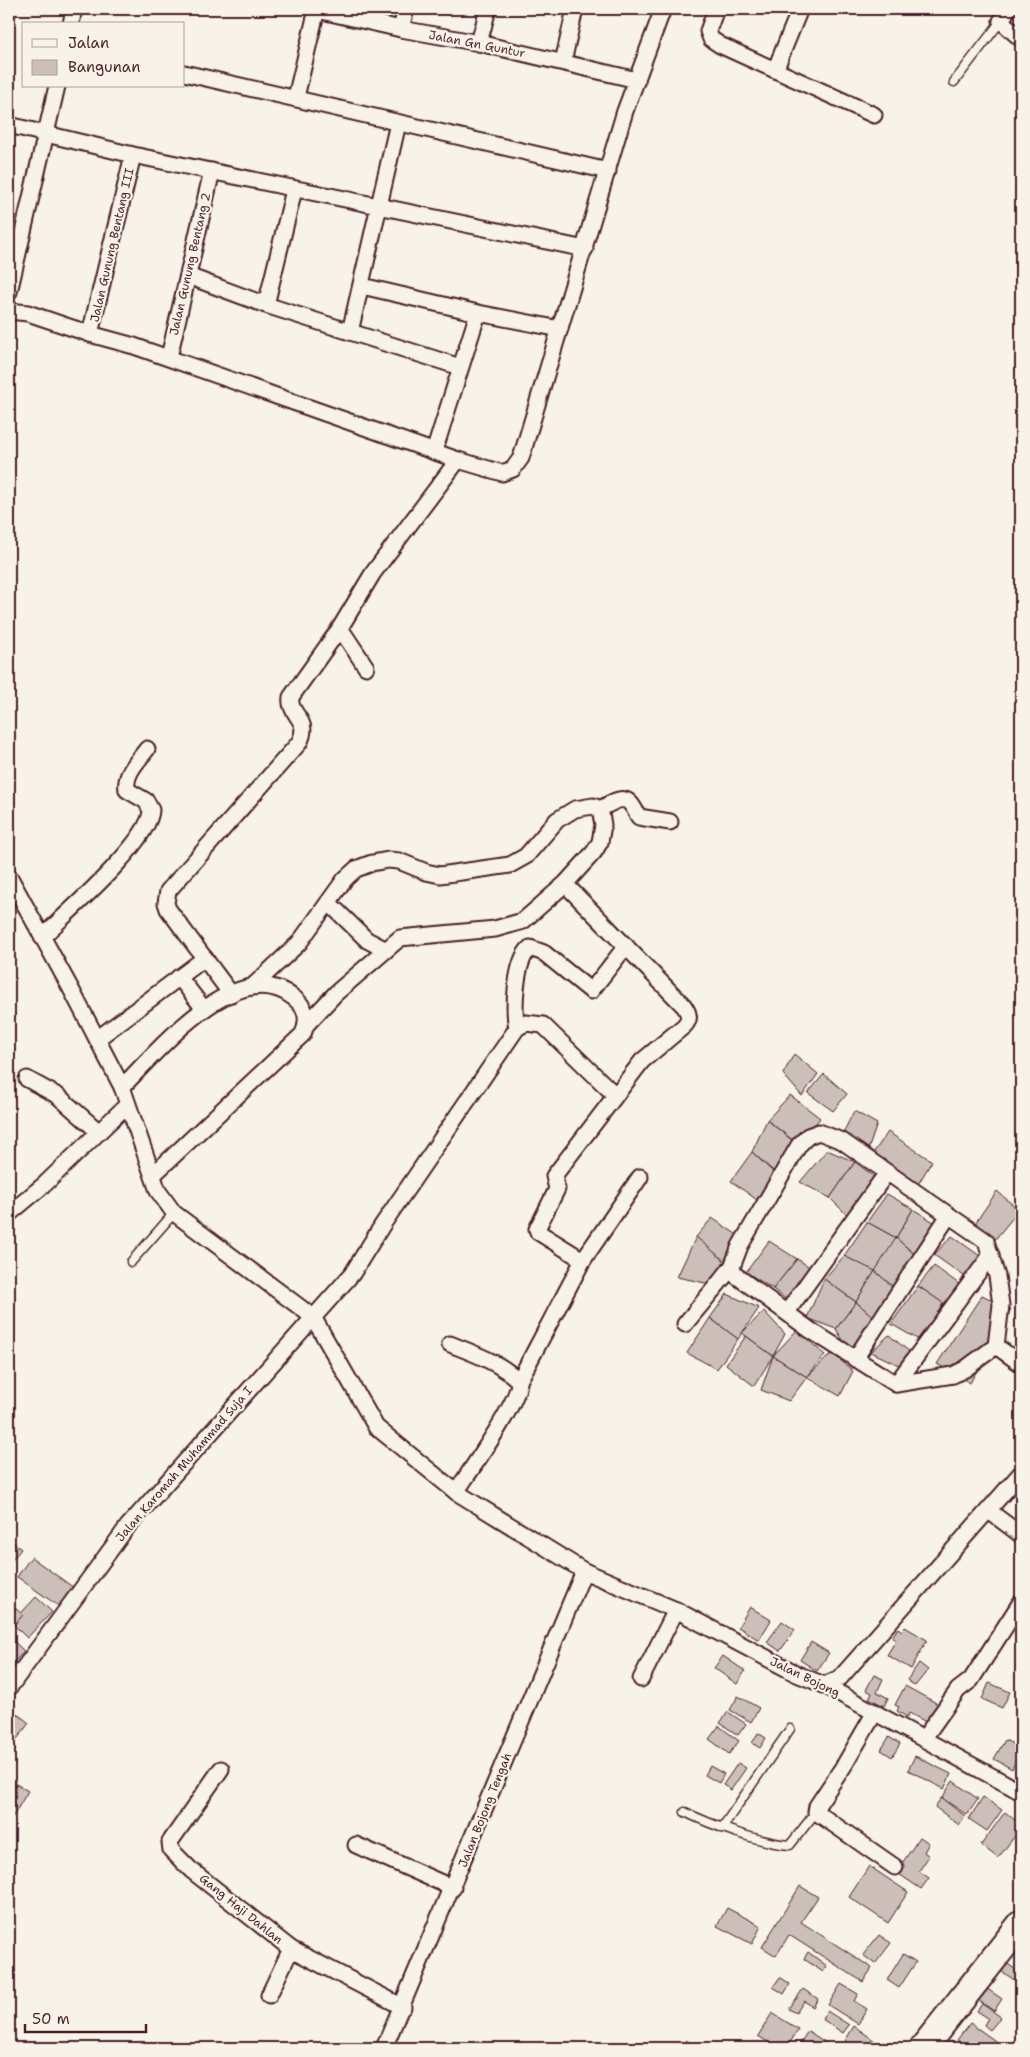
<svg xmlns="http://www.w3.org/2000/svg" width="1030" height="2057" viewBox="0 0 1030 2057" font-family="'Shantell Sans',sans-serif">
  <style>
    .building { fill: #ccbfb9; stroke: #4a1f2b }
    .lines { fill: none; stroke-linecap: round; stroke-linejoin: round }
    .lane-casing { stroke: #4a1f2b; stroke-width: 11 }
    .street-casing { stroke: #4a1f2b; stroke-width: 19 }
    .highway-casing { stroke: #4a1f2b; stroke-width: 30 }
    .lane { stroke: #f7f3e8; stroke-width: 8 }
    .street { stroke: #f7f3e8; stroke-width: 15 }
    .highway { stroke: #f7f3e8; stroke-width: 26 }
    .labels { text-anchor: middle; stroke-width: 4.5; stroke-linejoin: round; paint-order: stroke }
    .street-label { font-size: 12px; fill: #4a1f2b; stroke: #f7f3e8 }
  </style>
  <rect width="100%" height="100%" fill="#f7f3e8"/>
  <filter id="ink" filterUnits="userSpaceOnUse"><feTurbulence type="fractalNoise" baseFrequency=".02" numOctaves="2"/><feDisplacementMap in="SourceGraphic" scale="10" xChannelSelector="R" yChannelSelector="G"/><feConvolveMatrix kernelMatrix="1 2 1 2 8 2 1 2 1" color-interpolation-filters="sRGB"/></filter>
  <g filter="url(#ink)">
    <g class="building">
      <polygon points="794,1054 818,1074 802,1096 783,1074"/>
      <polygon points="824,1074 847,1094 833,1111 808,1093"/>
      <polygon points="790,1095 820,1118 799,1145 767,1120"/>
      <polygon points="854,1111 877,1124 868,1150 843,1133"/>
      <polygon points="767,1120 793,1141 780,1177 752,1152"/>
      <polygon points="888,1132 932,1161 917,1186 872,1155"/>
      <polygon points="827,1150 855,1162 830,1198 800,1182"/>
      <polygon points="752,1152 774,1173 757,1200 731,1181"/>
      <polygon points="855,1162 875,1177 848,1216 830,1198"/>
      <polygon points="997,1191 1019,1210 993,1242 974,1225"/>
      <polygon points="887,1194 913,1209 896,1238 867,1222"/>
      <polygon points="913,1209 937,1224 920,1259 896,1238"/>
      <polygon points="712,1218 739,1236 726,1264 696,1237"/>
      <polygon points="867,1222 896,1238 880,1275 844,1256"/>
      <polygon points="952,1236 987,1261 971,1281 934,1255"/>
      <polygon points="696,1237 732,1267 715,1285 677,1277"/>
      <polygon points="896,1238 920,1259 893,1287 875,1271"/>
      <polygon points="769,1241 797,1259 773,1289 746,1272"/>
      <polygon points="844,1256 875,1271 856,1302 824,1279"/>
      <polygon points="797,1259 816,1271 792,1304 773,1289"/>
      <polygon points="934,1266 966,1289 951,1309 918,1286"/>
      <polygon points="875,1271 893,1287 879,1322 856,1302"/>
      <polygon points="824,1279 856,1302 836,1329 807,1318"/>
      <polygon points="918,1286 943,1303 926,1344 891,1324"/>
      <polygon points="727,1294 759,1308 738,1339 710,1318"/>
      <polygon points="982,1295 1011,1309 970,1383 937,1364"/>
      <polygon points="856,1302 875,1318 855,1359 836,1329"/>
      <polygon points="764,1311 785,1334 773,1356 742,1333"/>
      <polygon points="710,1318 738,1339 717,1369 687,1353"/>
      <polygon points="797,1330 825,1355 807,1377 773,1356"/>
      <polygon points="889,1335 911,1353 903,1367 871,1352"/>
      <polygon points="746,1336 773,1356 754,1386 726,1364"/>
      <polygon points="832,1353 853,1371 840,1396 807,1377"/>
      <polygon points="773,1356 807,1377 789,1401 761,1390"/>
      <polygon points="9,1539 21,1549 9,1564"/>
      <polygon points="31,1557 74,1588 60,1607 17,1577"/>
      <polygon points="36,1597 52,1612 27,1638 12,1623"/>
      <polygon points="750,1607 771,1620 759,1640 738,1627"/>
      <polygon points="15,1608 23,1615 9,1630 9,1614"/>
      <polygon points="782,1621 795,1630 780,1651 767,1642"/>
      <polygon points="905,1627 927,1640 911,1669 887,1655 896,1640 892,1637 898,1628 902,1631"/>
      <polygon points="9,1637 24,1651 12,1665 9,1662"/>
      <polygon points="811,1642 829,1653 817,1671 800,1660"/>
      <polygon points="723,1656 745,1671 737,1684 714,1668"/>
      <polygon points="919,1663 928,1670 915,1686 907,1680"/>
      <polygon points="874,1675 883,1679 877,1692 888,1698 884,1706 869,1698 872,1693 866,1690"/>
      <polygon points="989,1683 1010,1692 1002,1708 982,1699"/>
      <polygon points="905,1686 938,1704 928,1723 909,1713 907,1717 897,1711 899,1707 895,1705"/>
      <polygon points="738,1696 759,1708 751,1722 730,1710"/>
      <polygon points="14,1711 29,1723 9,1750 9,1718"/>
      <polygon points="728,1712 746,1724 738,1735 720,1723"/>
      <polygon points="719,1726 739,1741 729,1754 709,1739"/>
      <polygon points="758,1733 766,1738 760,1748 752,1743"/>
      <polygon points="889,1737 900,1744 892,1757 881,1750"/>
      <polygon points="1005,1740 1021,1748 1012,1769 994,1759"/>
      <polygon points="915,1756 951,1774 944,1789 908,1770"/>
      <polygon points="738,1763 746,1768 731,1790 723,1785"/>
      <polygon points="710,1766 724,1774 719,1783 705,1775"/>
      <polygon points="953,1781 978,1799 967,1815 942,1798"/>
      <polygon points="13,1782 28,1791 9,1823 9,1789"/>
      <polygon points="983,1797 1002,1810 987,1831 969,1819"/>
      <polygon points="941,1798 965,1816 959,1825 935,1807"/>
      <polygon points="1005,1812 1021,1825 1021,1828 998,1858 981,1845"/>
      <polygon points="920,1837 929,1843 924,1852 929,1856 919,1871 929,1878 921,1889 896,1872"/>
      <polygon points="869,1866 908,1892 888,1923 849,1897"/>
      <polygon points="800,1886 818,1897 801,1922 872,1968 863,1982 789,1935 776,1956 762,1947"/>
      <polygon points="727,1908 761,1926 752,1944 717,1926"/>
      <polygon points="879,1935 891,1943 875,1964 863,1955"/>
      <polygon points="808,1952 827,1966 823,1972 804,1959"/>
      <polygon points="903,1954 916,1962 899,1988 887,1980"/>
      <polygon points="1003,1961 1021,1973 1016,1981 998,1969"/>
      <polygon points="780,1977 790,1984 784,1994 773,1987"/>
      <polygon points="841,1984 858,1994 854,2001 867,2009 858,2024 828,2005"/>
      <polygon points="986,1988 1002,1999 994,2011 978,2000"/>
      <polygon points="803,1989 818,1999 813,2007 804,2001 796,2013 789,2009"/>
      <polygon points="982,2004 1001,2017 990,2030 984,2025 988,2018 977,2011"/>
      <polygon points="827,2011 849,2025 843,2033 822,2019"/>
      <polygon points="772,2013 798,2029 787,2048 778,2048 758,2036"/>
      <polygon points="970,2023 1001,2045 998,2048 969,2048 957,2040"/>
      <polygon points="854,2026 875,2041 870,2048 856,2048 845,2041"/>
      <polygon points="808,2031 834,2048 797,2048"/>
      <polygon points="686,2040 698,2048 681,2048"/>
      <polygon points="950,2041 961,2048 945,2048"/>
    </g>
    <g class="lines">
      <g class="lane-casing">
        <g id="lane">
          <polyline points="954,82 1001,21"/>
          <polyline points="131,1262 174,1213"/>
          <path d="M685 1812C711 1825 761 1843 790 1845L816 1812"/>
          <polyline points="722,1828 790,1729"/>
        </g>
      </g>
      <g class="street-casing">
        <g id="street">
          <polyline points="716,9 708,31 711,39 720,45 874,115"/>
          <polyline points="1008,9 1001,21 1021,39"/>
          <polyline points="317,10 401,29 479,43 637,80"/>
          <polyline points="71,24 74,9"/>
          <polyline points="401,29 406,9"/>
          <polyline points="479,43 488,9"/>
          <polyline points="563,62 575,9"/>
          <polyline points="776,68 800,9"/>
          <polyline points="184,73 608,171"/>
          <polyline points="296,97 317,9"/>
          <polyline points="9,125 133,155 585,249"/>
          <polyline points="188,276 266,305 460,367"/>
          <polyline points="362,286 478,313 560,329"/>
          <polyline points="9,292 57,86"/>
          <polyline points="266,305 294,190"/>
          <polyline points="9,311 28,313 90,334 134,346 458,460 502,473 513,469 521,458 625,111 663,9"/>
          <polyline points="350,332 398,123"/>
          <polyline points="90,334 133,155"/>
          <polyline points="169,357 212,171"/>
          <polyline points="434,452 478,313"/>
          <polyline points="340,628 366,667"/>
          <path d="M600 809C608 805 622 794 630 803 634 807 636 813 639 817L670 822"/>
          <polyline points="9,876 71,989 122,1087 158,1191 174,1213 313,1317 376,1427 456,1492 584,1571 676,1610 797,1674 824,1685 1021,1792"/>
          <path d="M565 884 684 1006C689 1013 691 1019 684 1026L642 1061 554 1176 557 1189 537 1229 538 1232 583 1260"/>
          <polyline points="329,903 367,940 386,950"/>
          <path d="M42 937C66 914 151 840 151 810L146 801 127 790C124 774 138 761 147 749"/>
          <polyline points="179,977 204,1009"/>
          <polyline points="252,987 299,943 345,879 356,869 372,863 388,860 399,861 426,872 440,875 510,865 526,856 557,820 575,809 593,806 600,809 603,825 600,842 594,852 565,884 523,921 495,929 400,938 336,993 307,1024"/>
          <path d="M231 994 168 909 166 903 168 891 299 743C312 719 288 716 291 697L340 628 373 573 458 460"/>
          <path d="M517 1028C513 1010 515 961 530 948L544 953 591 991 626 946"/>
          <polyline points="97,1039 205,958"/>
          <polyline points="27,1079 58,1096 99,1132"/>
          <path d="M122 1087C157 1052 238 952 294 998 307 1008 309 1019 303 1034L153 1175"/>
          <polyline points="9,1214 45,1184 127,1105"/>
          <polyline points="787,1312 886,1174"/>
          <polyline points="685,1324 732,1267"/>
          <path d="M450 1344C473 1353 501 1363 519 1381 520 1401 470 1471 456 1492"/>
          <polyline points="996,1346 965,1369 953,1375 896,1384 810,1330 734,1274 732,1267 740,1246 799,1145 808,1136 819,1132 842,1141 986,1241 997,1276 1001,1305 996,1346 1021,1364"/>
          <polyline points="855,1359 949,1215"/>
          <polyline points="519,1381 583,1260 640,1177"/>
          <polyline points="896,1384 991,1255"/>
          <polyline points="989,1511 1021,1535"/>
          <polyline points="641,1679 676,1610"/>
          <polyline points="824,1685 840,1678 1021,1473"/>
          <polyline points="9,1688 128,1526 352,1274 383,1224 517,1028 526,1023 543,1025 615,1095"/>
          <polyline points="875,1712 845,1764 817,1806 816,1812 895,1867"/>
          <polyline points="924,1738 958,1690 971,1680 1021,1602"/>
          <polyline points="221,1769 170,1842 171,1850 191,1870 291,1949 403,2007"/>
          <polyline points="356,1845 453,1888"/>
          <polyline points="269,1995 291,1949"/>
          <polyline points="384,2048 584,1571"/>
        </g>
      </g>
      <g class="highway-casing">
        <polyline id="highway" points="923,2048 1021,1924"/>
      </g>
      <use href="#lane" class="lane"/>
      <use href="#street" class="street"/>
      <use href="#highway" class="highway"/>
    </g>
  </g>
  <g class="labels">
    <g class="street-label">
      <text transform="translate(477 44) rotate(11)" y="4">Jalan Gn Guntur</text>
      <text transform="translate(112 245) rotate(-77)" y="4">Jalan Gunung Bentang III</text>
      <text transform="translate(190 264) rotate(-77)" y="4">Jalan Gunung Bentang 2</text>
      <text transform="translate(184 1464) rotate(-49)" y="4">Jalan Karomah Muhammad Suja I</text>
      <text transform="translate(805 1677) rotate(26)" y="4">Jalan Bojong</text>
      <text transform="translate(485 1810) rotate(-68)" y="4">Jalan Bojong Tengah</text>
      <text transform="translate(241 1909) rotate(39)" y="4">Gang Haji Dahlan</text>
    </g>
  </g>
  <rect width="1030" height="2057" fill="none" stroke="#f7f3e8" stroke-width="30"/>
  <rect x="15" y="15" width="1000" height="2027" fill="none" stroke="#4a1f2b" stroke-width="2" filter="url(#ink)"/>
  <rect x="22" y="22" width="162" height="65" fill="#f7f3e8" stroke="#b29e9c"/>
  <rect x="32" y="39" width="25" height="8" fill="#f7f3e8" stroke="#b29e9c"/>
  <text x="68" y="48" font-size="15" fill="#4a1f2b">Jalan</text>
  <rect x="32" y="60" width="25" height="15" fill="#ccbfb9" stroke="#b29e9c"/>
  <text x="68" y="72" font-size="15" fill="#4a1f2b">Bangunan</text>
  <path d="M25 2024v8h121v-8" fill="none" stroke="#4a1f2b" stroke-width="2.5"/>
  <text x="32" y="2024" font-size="15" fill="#4a1f2b" stroke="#f7f3e8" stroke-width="4" paint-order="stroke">50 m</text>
</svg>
